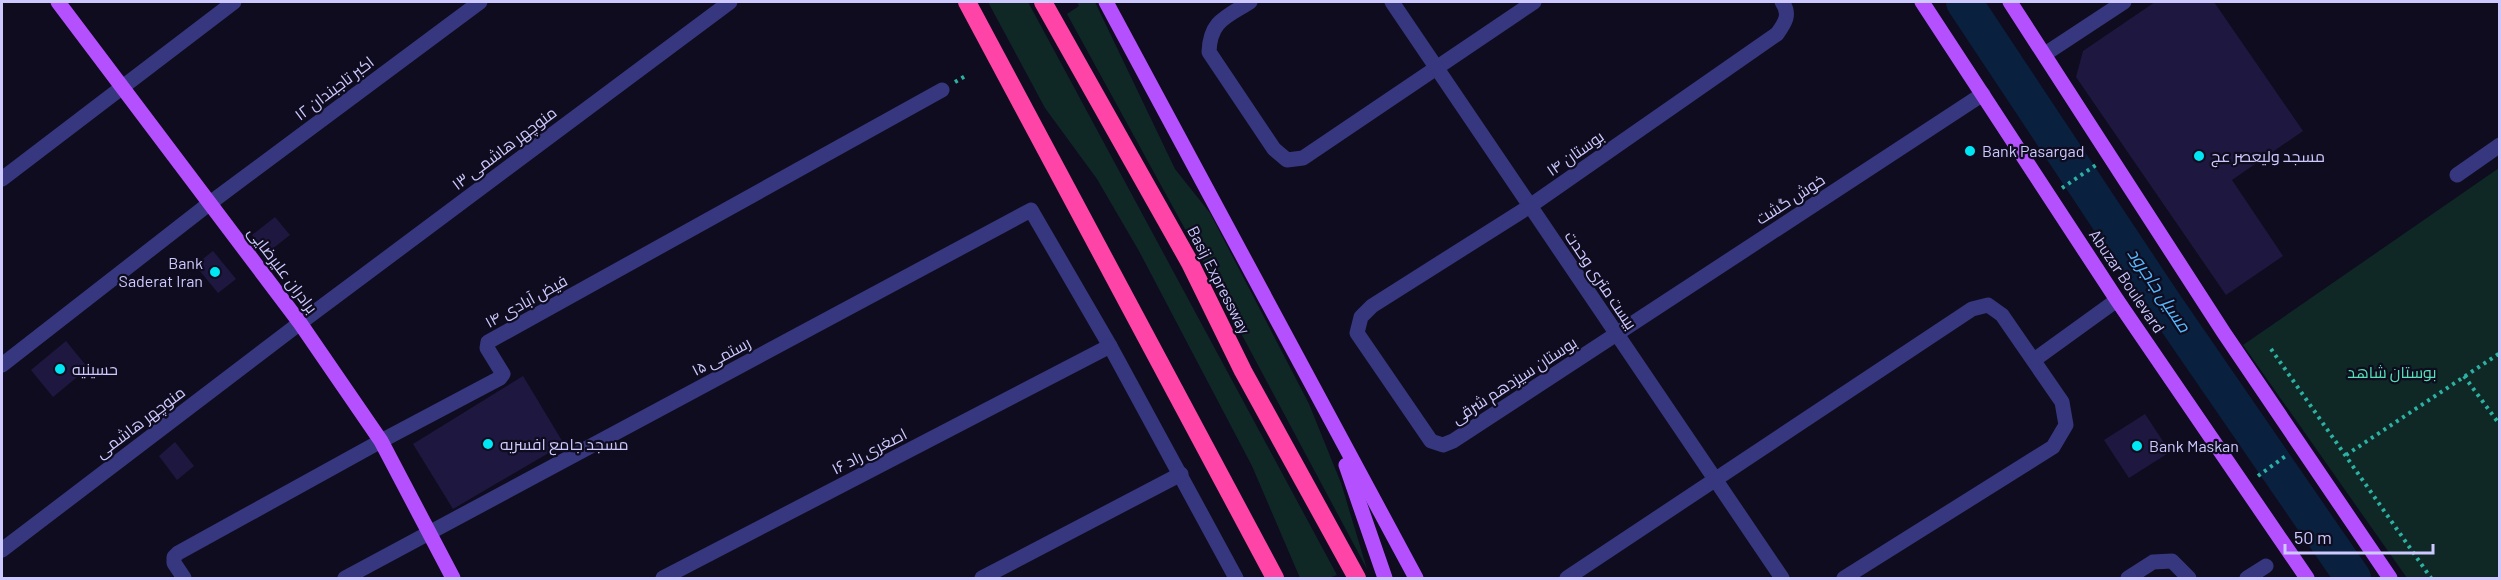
<svg xmlns="http://www.w3.org/2000/svg" width="2501" height="580" viewBox="0 0 2501 580" font-family="Barlow,Cairo,sans-serif">
  <style>
    .green { fill: #0f2826 }
    .lines { fill: none; stroke-linecap: round; stroke-linejoin: round }
    .river { stroke: #0a203f; stroke-width: 36 }
    .building { fill: #1e1840 }
    .path { stroke: #2cb1a2; stroke-width: 4; stroke-dasharray: 3 4.5; stroke-linecap: butt }
    .minor { stroke: #36377e; stroke-width: 15 }
    .major { stroke: #b550ff; stroke-width: 15 }
    .highway { stroke: #ff44a7; stroke-width: 18 }
    .poi-dot { fill: #00e7f4; stroke: #0e0c1e; stroke-width: 2 }
    .labels { text-anchor: middle; stroke-width: 4.5; stroke-linejoin: round; paint-order: stroke }
    .street-label { font-size: 16px; fill: #cdc9ff; stroke: #0e0c1e }
    .poi-label { font-size: 16px; fill: #cdc9ff; stroke: #0e0c1e; text-anchor: start }
    .park-label { font-size: 16px; fill: #55e0b6; stroke: #0e0c1e }
    .water-label { font-size: 18px; font-style: italic; fill: #57b9ff; stroke: #0e0c1e }
  </style>
  <rect width="100%" height="100%" fill="#0e0c1e"/>
  <g class="green">
    <polygon points="988,2 1028,2 1337,575 1329,578 1300,578 1252,466 1139,251 1097,179 1045,108"/>
    <polygon points="1077,2 1095,2 1175,169 1210,213 1309,404 1341,483 1367,569 1196,249 1067,14 1079,6"/>
    <polygon points="2499,168 2499,578 2407,578 2243,345"/>
  </g>
  <g class="lines">
    <polyline class="river" points="1964,2 2163,302 2353,578"/>
  </g>
  <g class="building">
    <polygon points="2155,2 2214,2 2303,131 2232,180 2283,256 2226,295 2076,77 2083,51"/>
    <polygon points="275,217 290,235 266,254 252,235"/>
    <polygon points="213,251 236,279 218,293 195,265"/>
    <polygon points="66,341 88,368 53,397 31,370"/>
    <polygon points="523,376 564,444 453,509 413,444"/>
    <polygon points="2145,414 2170,452 2129,478 2104,440"/>
    <polygon points="175,442 194,466 177,480 159,456"/>
  </g>
  <g class="lines">
    <g class="path">
      <polyline points="955,82 967,75"/>
      <polyline points="2062,188 2096,165"/>
      <polyline points="2271,349 2431,578"/>
      <polyline points="2464,376 2500,425"/>
      <polyline points="2346,455 2500,353"/>
      <polyline points="2258,476 2287,455"/>
    </g>
    <g class="minor">
      <path d="M1250 2C1226 17 1210 21 1209 52L1274 149 1287 160 1303 158 1534 2"/>
      <polyline points="1392,2 1782,578"/>
      <path d="M1782 2C1791 14 1785 23 1777 34L1530 206 1372 306 1361 317 1357 333 1431 441 1443 445 1453 441 1983 94"/>
      <polyline points="2045,54 2124,2"/>
      <polyline points="2457,175 2500,145"/>
      <polyline points="2,179 234,2"/>
      <polyline points="2034,360 2117,300"/>
      <polyline points="2,365 210,203 480,2"/>
      <polyline points="2,550 300,323 730,2"/>
      <polyline points="184,578 174,563 174,557 178,553 381,441 500,378 503,374 487,348 488,342 942,90"/>
      <polyline points="345,578 1031,210 1110,346 1236,578"/>
      <polyline points="663,578 1110,346"/>
      <polyline points="982,578 1181,474"/>
      <polyline points="1567,578 1972,309 1988,305 2002,315 2062,402 2066,425 2053,447 1844,578"/>
      <polyline points="2128,578 2153,562 2172,561 2189,578"/>
      <polyline points="2247,578 2266,566"/>
    </g>
    <g class="major">
      <polyline points="58,2 300,323 381,441 453,578"/>
      <polyline points="1106,2 1416,578"/>
      <polyline points="1922,2 2117,300 2307,578"/>
      <polyline points="2010,2 2224,333 2390,578"/>
      <polyline points="1346,465 1385,578"/>
    </g>
    <g class="highway">
      <polyline points="967,2 1275,578"/>
      <polyline points="1043,2 1190,263 1243,371 1357,578"/>
    </g>
  </g>
  <g class="poi-dot">
    <circle cx="1970" cy="151" r="6"/>
    <circle cx="2199" cy="156" r="6"/>
    <circle cx="215" cy="272" r="6"/>
    <circle cx="60" cy="369" r="6"/>
    <circle cx="488" cy="444" r="6"/>
    <circle cx="2137" cy="446" r="6"/>
  </g>
  <g class="labels">
    <g class="street-label">
      <text transform="translate(334 88) rotate(-37)" y="6">اکبر تاجبندان ۱۲</text>
      <text transform="translate(504 148) rotate(-37)" y="6">منوچهر هاشمی ۱۳</text>
      <text transform="translate(1575 153) rotate(-35)" y="6">بوستان ۱۴</text>
      <text transform="translate(1790 199) rotate(-33)" y="6">خوش گشت</text>
      <text transform="translate(283 270) rotate(53)" y="6">برادران علیرضایی</text>
      <text transform="translate(1219 280) rotate(63)" y="6">Basij Expressway</text>
      <text transform="translate(1601 280) rotate(56)" y="6">بیست متری وحدت</text>
      <text transform="translate(2127 281) rotate(56)" y="6">Abuzar Boulevard</text>
      <text transform="translate(526 301) rotate(-29)" y="6">فیض آبادی ۱۴</text>
      <text transform="translate(721 356) rotate(-28)" y="6">رستمی ۱۵</text>
      <text transform="translate(1514 380) rotate(-33)" y="6">بوستان سیزدهم شرقی</text>
      <text transform="translate(140 422) rotate(-37)" y="6">منوچهر هاشمی</text>
      <text transform="translate(869 451) rotate(-27)" y="6">اصغری راد ۱۶</text>
    </g>
    <g class="poi-label">
      <text x="1982" y="157">Bank Pasargad</text>
      <text x="2211" y="162">مسجد ولیعصر عج</text>
      <text x="203" y="269" text-anchor="end">Bank<tspan x="203" dy="18">Saderat Iran</tspan></text>
      <text x="72" y="375">حسینیه</text>
      <text x="500" y="450">مسجد جامع افسریه</text>
      <text x="2149" y="452">Bank Maskan</text>
    </g>
    <g class="park-label">
      <text x="2392" y="378">بوستان شاهد</text>
    </g>
    <g class="water-label">
      <text transform="translate(2159 290) rotate(56)" y="6">مسیل جاجرود</text>
    </g>
  </g>
  <rect width="2501" height="580" fill="none" stroke="#cdc9ff" stroke-width="6"/>
  <path d="M2285 544v9h148v-9" fill="none" stroke="#cdc9ff" stroke-width="3"/>
  <text x="2294" y="544" font-size="18" fill="#cdc9ff" stroke="#0e0c1e" stroke-width="4.5" paint-order="stroke">50 m</text>
</svg>
